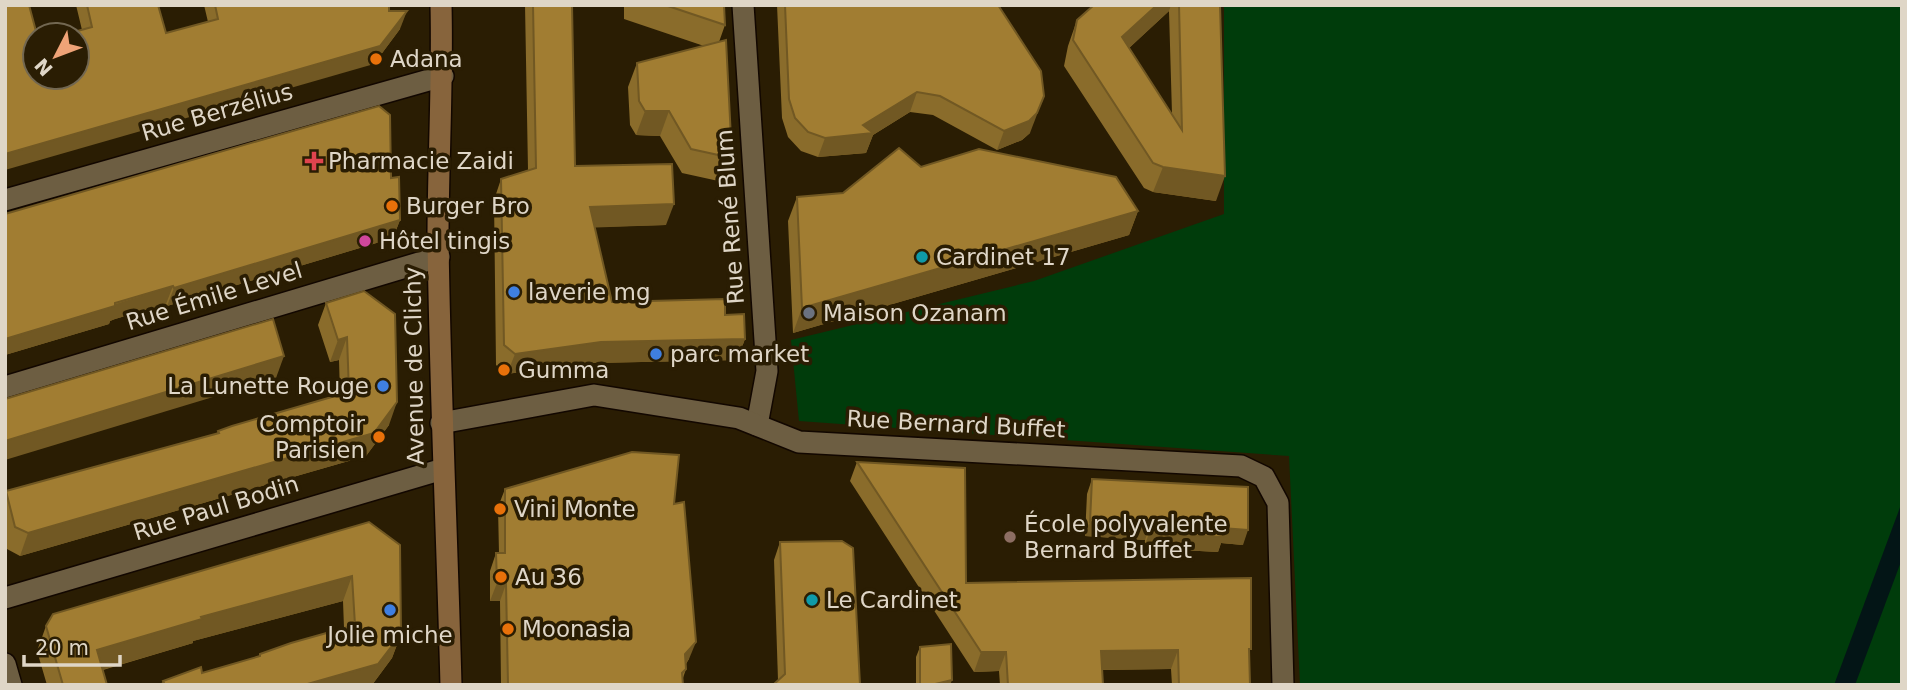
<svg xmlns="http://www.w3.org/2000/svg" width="1907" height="690" viewBox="0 0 1907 690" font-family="'DejaVu Sans',sans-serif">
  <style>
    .green { fill: #003c0b }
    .water { fill: #031516 }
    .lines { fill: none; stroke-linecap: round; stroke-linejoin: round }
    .minor-casing { stroke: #120700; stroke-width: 24 }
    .secondary-casing { stroke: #120700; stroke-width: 24 }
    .minor { stroke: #6d5e42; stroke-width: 21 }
    .secondary { stroke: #87643c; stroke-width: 21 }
    .wall { fill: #8a6c2b; fill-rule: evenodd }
    .shaded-wall { fill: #715823 }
    .building { fill: #a17d32; stroke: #715823; stroke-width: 2 }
    .food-dot { fill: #e8710a; stroke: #2a1d03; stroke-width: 2.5 }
    .health-dot { fill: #e0444e; stroke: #2a1d03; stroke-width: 2.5 }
    .hotel-dot { fill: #d1479c; stroke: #2a1d03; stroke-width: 2.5 }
    .culture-dot { fill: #0f9aa8; stroke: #2a1d03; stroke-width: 2.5 }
    .shop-dot { fill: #3f7fe0; stroke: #2a1d03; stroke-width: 2.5 }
    .worship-dot { fill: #6b7280; stroke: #2a1d03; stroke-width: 2.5 }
    .education-dot { fill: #8d6e63; stroke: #2a1d03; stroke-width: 2.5 }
    .labels { text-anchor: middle; stroke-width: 7; stroke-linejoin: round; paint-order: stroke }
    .poi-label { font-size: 23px; fill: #dfd6c7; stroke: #2a1d03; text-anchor: start }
    .street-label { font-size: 23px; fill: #dfd6c7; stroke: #2a1d03 }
  </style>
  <rect width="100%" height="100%" fill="#2a1d03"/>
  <polygon class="green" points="1224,5 1902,5 1902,685 1300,685 1289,456 799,421 791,340 1034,281 1224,214"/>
  <polygon class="water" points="1902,502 1902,559 1855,685 1834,685"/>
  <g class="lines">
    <g class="minor-casing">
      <g id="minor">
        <polyline points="743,5 767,371 757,425"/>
        <polyline points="5,200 443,76"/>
        <polyline points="5,387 439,257"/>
        <polyline points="441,423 594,395 739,418 799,442 1241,466 1264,477 1278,503 1283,685"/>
        <polyline points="5,598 443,469"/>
        <polyline points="5,664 11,685"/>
      </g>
    </g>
    <g class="secondary-casing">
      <path id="secondary" d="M441 5C443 83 438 161 438 239 440 388 447 536 451 685"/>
    </g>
    <use href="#minor" class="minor"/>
    <use href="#secondary" class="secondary"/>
  </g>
  <g class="wall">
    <polygon points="76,5 158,5 166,33 208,22 204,5 389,5 389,11 400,29 374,64 35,77 82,30"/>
    <polygon points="525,5 572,5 575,166 666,225 594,227 612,302 725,315 745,339 737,360 594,363 507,374 496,365 494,200 501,179 528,170"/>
    <polygon points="624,5 724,5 725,25 719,42 732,158 723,182 682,173 660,136 636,135 630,125 628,87 637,63 704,46 624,19"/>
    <polygon points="777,5 998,5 1030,133 1022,140 997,150 933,115 910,112 873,135 866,153 818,157 801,151 788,137 782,118"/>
    <path d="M1094 5H1220L1216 201 1153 192 1144 188 1064 66 1068 46 1077 20ZM1169 11 1172 114 1129 48Z"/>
    <polygon points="921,167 1138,211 1129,235 793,333 788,221 797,197 843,193"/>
    <polygon points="391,178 400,220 393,238 167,306 166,304 115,319 110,321 109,324 5,355 5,214"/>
    <polygon points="364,291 389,425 366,456 20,556 7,549 5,541 6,491 217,434 218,431 340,394 339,360 330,362 318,325 326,303"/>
    <polygon points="857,462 966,583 1249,654 1250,685 1172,685 1171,669 1102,670 1103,685 1000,685 999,671 974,672 850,481"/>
    <polygon points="1092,479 1243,545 1221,543 1218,552 1144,548 1145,540 1085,536 1087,494"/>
    <polygon points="505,489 674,504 689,659 686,664 686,669 683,678 683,685 501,685 500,601 490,601 490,571 496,553 499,553 498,507"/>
    <polygon points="369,522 401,634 392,658 372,685 159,685 162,684 163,681 202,673 259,656 260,654 344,628 343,601 193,641 193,643 103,670 107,685 47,685 37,651 46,626"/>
    <polygon points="780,542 860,685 778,680 774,560"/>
    <polygon points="920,647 950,685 916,685 916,657"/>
  </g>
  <g class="shaded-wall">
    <polygon points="1157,5 1171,5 1169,11 1113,63 1122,37"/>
    <polygon points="407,11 400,29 374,64 5,170 5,154"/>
    <polygon points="917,92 910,112 873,135 866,153 818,157 825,138 863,125"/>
    <polygon points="1044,96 1030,133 1022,140 997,150 1004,131"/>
    <polygon points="645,111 669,111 660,136 636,135"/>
    <polygon points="1163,167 1225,176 1216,201 1153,192"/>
    <polygon points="674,204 666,225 582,228 590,207"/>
    <polygon points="1138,211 1129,235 793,333 802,308"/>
    <polygon points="400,220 393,238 167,306 174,288"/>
    <polygon points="173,286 166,304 115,319 110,321 109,324 5,355 5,339"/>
    <polygon points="347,337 339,360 330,362 338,340"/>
    <polygon points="745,339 737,360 594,363 507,374 515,354 601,342"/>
    <polygon points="284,356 276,378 5,460 5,441"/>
    <polygon points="397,402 389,425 366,456 20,556 28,533"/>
    <polygon points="1090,522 1150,525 1145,540 1085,536"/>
    <polygon points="1223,528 1248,530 1243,545 1221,543 1218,552 1144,548 1149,533"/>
    <polygon points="352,576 343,601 193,641 193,643 88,674 97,650 201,617"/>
    <polygon points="497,583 506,584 500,601 490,601"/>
    <polygon points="401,634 392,658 372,685 304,685"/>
    <polygon points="696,642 689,659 679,671 685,654"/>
    <polygon points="1178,650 1171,669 1094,670 1101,651"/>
    <polygon points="981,652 1006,652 999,671 974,672"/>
    <polygon points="952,680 950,685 931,685"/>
  </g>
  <g class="building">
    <polygon points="5,5 29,5 37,35 35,35 35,77 77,77 77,35 63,35 92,27 87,5 158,5 166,33 218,19 215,5 389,5 389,11 407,11 380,46 5,154"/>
    <polygon points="533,5 572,5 575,166 672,164 674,204 590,207 612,302 725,299 725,315 744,314 745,339 601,342 515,354 504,345 501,179 536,168"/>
    <polygon points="665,5 724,5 725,25"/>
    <polygon points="785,5 998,5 1041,71 1044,96 1037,113 1029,121 1004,131 940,96 917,92 863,125 873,133 825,138 808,132 795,118 789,99"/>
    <polygon points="1094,5 1157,5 1122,37 1182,130 1179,5 1220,5 1225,176 1163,167 1153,163 1073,40 1077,20"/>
    <polygon points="726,40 732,158 691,149 669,111 645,111 639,101 637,63"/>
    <polygon points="379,106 390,115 391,178 399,177 400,220 174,288 173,286 122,301 115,303 115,306 5,339 5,214"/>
    <polygon points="899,148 921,167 979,149 1116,177 1138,211 802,308 797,197 843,193"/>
    <polygon points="364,291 395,314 397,402 374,433 28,533 15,527 6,491 219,433 218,431 232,426 349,392 347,337 338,340 326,303"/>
    <polygon points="273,319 284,356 5,441 5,399"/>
    <polygon points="632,452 679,455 674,504 684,502 696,642 685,654 686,669 682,673 683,685 508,685 506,584 497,583 496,553 505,553 505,489"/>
    <polygon points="857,462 965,468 966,583 1251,578 1251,649 1249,649 1250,685 1179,685 1178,650 1101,651 1103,685 1008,685 1006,652 981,652"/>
    <polygon points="1092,479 1248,487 1248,530 1223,528 1223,537 1149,533 1150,525 1090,522"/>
    <polygon points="369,522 400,545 401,634 378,664 304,685 159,685 164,683 163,681 201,667 202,673 260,656 260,654 291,643 355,625 352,576 201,617 202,619 97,650 107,685 63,685 46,626 53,614"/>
    <polygon points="842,541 853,548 860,685 773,685 785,674 780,542"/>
    <polygon points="951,644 952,680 931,685 920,685 920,647"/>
  </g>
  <g class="food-dot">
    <circle cx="376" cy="59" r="7"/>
    <circle cx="392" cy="206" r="7"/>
    <circle cx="504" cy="370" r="7"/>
    <circle cx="379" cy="437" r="7"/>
    <circle cx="500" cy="509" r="7"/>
    <circle cx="501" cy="577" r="7"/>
    <circle cx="508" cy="629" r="7"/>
  </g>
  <path class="health-dot" d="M310.5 150.5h7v7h7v7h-7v7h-7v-7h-7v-7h7z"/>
  <circle class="hotel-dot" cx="365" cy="241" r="7"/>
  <g class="culture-dot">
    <circle cx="922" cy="257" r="7"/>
    <circle cx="812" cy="600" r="7"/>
  </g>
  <g class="shop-dot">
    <circle cx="514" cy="292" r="7"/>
    <circle cx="656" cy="354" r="7"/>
    <circle cx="383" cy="386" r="7"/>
    <circle cx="390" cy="610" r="7"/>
  </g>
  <circle class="worship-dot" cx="809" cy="313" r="7"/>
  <circle class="education-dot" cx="1010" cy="537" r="7"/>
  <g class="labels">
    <g class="poi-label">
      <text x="390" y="67">Adana</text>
      <text x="328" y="169">Pharmacie Zaidi</text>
      <text x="406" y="214">Burger Bro</text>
      <text x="379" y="249">Hôtel tingis</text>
      <text x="936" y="265">Cardinet 17</text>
      <text x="528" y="300">laverie mg</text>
      <text x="823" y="321">Maison Ozanam</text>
      <text x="670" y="362">parc market</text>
      <text x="518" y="378">Gumma</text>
      <text x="369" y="394" text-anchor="end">La Lunette Rouge</text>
      <text x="365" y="432" text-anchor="end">Comptoir<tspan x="365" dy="26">Parisien</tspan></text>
      <text x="514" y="517">Vini Monte</text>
      <text x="1024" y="532">École polyvalente<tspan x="1024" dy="26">Bernard Buffet</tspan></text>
      <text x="515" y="585">Au 36</text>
      <text x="826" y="608">Le Cardinet</text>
      <text x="522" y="637">Moonasia</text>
      <text x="390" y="643" text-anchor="middle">Jolie miche</text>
    </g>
    <g class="street-label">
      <text transform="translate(217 112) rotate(-16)" y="8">Rue Berzélius</text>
      <text transform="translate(730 217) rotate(-94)" y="8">Rue René Blum</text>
      <text transform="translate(214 296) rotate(-17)" y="8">Rue Émile Level</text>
      <text transform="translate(414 366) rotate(-91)" y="8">Avenue de Clichy</text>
      <text transform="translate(956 424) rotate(3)" y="8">Rue Bernard Buffet</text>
      <text transform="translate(216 508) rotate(-17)" y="8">Rue Paul Bodin</text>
    </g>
  </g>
  <rect width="1907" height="690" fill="none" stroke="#dfd6c7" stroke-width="14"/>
  <g transform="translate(56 56) rotate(228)"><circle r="33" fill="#2a1d03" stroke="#726751" stroke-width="2"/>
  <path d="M0-5L12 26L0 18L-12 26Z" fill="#efa377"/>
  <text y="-10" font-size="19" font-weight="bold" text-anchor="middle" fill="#dfd6c7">N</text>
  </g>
  <path d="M24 655v10h96v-10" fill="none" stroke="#dfd6c7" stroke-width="3.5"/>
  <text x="35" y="655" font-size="21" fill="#dfd6c7" stroke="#2a1d03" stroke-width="5" paint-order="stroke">20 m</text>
</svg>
